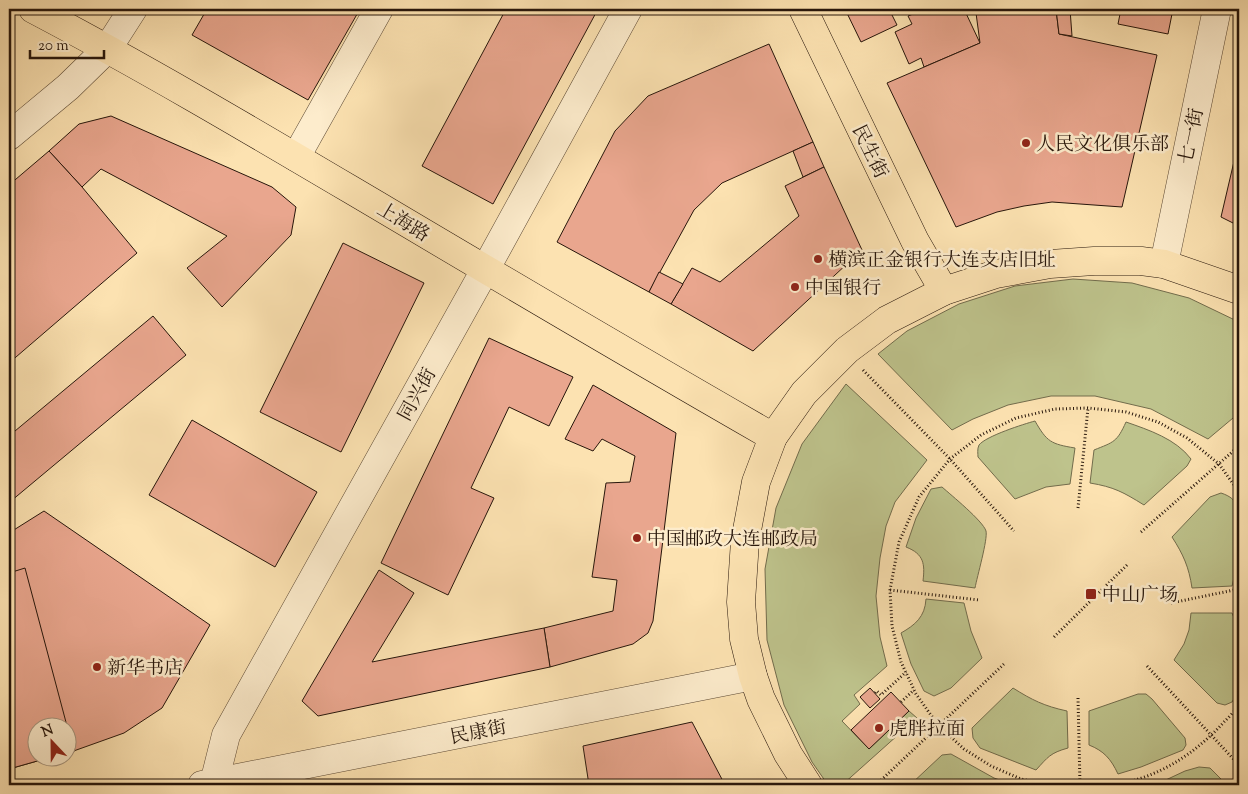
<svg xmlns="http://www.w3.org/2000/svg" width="1248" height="794" viewBox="0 0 1248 794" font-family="'Sorts Mill Goudy','Noto Serif SC',serif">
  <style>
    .grass { fill: #bec38c; stroke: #726c4c }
    .building { fill: #e9a68e; stroke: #27160b }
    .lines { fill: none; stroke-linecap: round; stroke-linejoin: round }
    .minor-casing { stroke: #5c4934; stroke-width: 29 }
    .major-casing { stroke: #27160b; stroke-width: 29 }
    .path { stroke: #27160b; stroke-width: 3; stroke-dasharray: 1 2.5; stroke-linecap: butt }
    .minor { stroke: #fdeccc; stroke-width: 28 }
    .major { stroke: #fce2b1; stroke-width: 28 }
    .poi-dot { fill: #8f2418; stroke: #fdeccc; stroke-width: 2 }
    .labels { text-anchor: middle; stroke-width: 5; stroke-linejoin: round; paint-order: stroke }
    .street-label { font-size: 19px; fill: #27160b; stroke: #fdeccc }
    .poi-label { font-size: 19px; fill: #27160b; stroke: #fdeccc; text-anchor: start }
  </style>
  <rect width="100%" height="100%" fill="#fce2b1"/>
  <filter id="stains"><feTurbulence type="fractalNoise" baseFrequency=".004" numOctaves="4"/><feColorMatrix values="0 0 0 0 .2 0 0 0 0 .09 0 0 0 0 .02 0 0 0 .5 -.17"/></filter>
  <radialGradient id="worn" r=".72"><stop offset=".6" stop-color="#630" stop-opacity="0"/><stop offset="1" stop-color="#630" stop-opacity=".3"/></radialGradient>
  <g class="grass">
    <polygon points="1073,279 1132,283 1189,298 1239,322 1239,413 1208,439 1151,409 1095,396 1051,396 1008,405 973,419 952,430 878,354 907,331 959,304 1015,286"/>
    <polygon points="846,384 927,460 895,502 886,526 880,558 876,596 880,637 887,666 854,695 860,704 842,721 869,749 909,711 917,718 842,785 828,785 812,762 784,705 767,640 765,569 776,508 802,444"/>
    <path d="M1035 421C1047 442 1051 444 1075 448L1070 484 1046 487 1015 499 978 457C978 454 977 449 979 445 986 436 1024 424 1035 421Z"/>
    <path d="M1126 422C1149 430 1176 439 1191 459L1187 466 1144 505C1123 492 1114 487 1090 483L1094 450C1114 442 1117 442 1126 422Z"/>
    <path d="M942 487C951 495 983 521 986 531 988 539 977 577 975 588L923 581C925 564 924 554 906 547L916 518 931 489Z"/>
    <path d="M1221 493C1230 496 1236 500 1239 510V567L1235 574 1232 586 1192 588C1189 567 1183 554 1172 537L1210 497Z"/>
    <path d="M926 599 964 603 971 631 982 658 951 688 934 696 924 691 911 664 901 633C915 625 925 617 926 599Z"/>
    <polygon points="1191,613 1232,613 1239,630 1239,690 1232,702 1225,705 1217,703 1174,660 1184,644 1189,630"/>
    <path d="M1013 688C1032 700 1044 706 1067 711L1068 748C1050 753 1048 757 1036 770L980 748 973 738 972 728Z"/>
    <path d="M1138 694H1146L1152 699 1185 738 1186 745 1183 750 1141 767 1118 774C1111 759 1104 751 1089 745V711Z"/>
    <polygon points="951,754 994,778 1014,785 910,785 942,755"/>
    <polygon points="1199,767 1210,768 1227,785 1155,785 1185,771"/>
  </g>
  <g class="building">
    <polygon points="207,9 360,9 308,100 192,35"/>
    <polygon points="506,9 598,9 493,204 422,166"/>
    <polygon points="845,9 889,9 897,25 861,42"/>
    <polygon points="926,9 964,9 980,43 924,67 921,58 909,64 895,32 912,24 908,16"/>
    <polygon points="975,9 1015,9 976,13"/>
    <polygon points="1015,9 1056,9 1059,34 1157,55 1122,207 1052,202 1024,206 997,212 956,227 887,83 980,43 976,13"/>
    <polygon points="1056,9 1070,9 1072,36 1059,34"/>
    <polygon points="1121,9 1173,9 1168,34 1118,24"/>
    <polygon points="769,44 813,142 722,183 694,210 649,292 557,242 615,131 648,96"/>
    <polygon points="9,70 11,73 10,91 9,94"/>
    <polygon points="111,116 272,187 296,207 291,235 222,307 187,268 227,236 101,169 82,187 49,151 79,124"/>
    <polygon points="1239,140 1239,226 1221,217"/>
    <polygon points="813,142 824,167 803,177 793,151"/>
    <polygon points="49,151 82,187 137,253 9,363 9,185"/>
    <polygon points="824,167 862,250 753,351 671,304 692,268 720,282 799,216 785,186"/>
    <polygon points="343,243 424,283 341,452 260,412"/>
    <polygon points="659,272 683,284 671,304 649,292"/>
    <polygon points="153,316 186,355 11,501 9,498 9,436"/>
    <polygon points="489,338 573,377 549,426 509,407 471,488 494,498 448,595 381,563"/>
    <polygon points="593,385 676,433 653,621 648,633 633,644 550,667 544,628 613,611 617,580 592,577 606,483 630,482 635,456 602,439 593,451 565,439"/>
    <polygon points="192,420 317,492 275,567 149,495"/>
    <polygon points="44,511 210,625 162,708 124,733 68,753 68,726 38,726 38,756 55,756 9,769 9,533"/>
    <polygon points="25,568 67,726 38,726 38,756 55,756 9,769 9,573"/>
    <polygon points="379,570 414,593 372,662 544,628 550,667 318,716 302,701"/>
    <polygon points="870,688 880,699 870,708 860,697"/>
    <polygon points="891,692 909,711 869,749 851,730"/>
    <polygon points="692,722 725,785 589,785 583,746"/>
    <polygon points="68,728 74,752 68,753"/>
  </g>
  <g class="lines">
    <g class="minor-casing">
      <g id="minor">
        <polyline points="9,136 68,87 108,48 133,9"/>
        <polyline points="296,157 379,9"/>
        <polyline points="1164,264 1217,9"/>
        <polyline points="214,783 226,735 485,270 628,9"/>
        <polyline points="202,785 753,676"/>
      </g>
    </g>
    <g class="major-casing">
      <g id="major">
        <path d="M33 9C153 72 270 142 387 211 515 287 644 363 773 437"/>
        <polyline points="803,9 915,241 944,291"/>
        <polyline points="808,785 788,754 761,699 753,676 744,639 741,602 745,541 756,482 773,437 804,393 847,350 887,320 944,291 996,274 1050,264 1094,261 1141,261 1164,264 1239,290"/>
      </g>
    </g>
    <g class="path">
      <polyline points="863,370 950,459 1014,531"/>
      <polyline points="1078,508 1088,408"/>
      <polyline points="1141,532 1239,446"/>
      <polyline points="890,590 979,600"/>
      <polyline points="1171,603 1239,589"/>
      <polyline points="1054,637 1127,565"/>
      <polyline points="1147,666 1239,765"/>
      <polyline points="875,693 877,691 881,695 906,672"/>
      <polyline points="1078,698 1080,785"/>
      <polyline points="901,702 914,690"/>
      <polyline points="876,785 1004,664"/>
      <polyline points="1047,785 1021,779 991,766 964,749 938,725 916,694 901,662 892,626 890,590 899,542 919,497 950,459 981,435 1016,418 1055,409 1088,408 1126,412 1158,422 1187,438 1219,464 1239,492"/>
      <path d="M1110 785C1155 780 1194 755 1224 722 1229 717 1235 711 1239 705"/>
    </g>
    <use href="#minor" class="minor"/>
    <use href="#major" class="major"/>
  </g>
  <g class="poi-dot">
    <circle cx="1026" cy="143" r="5"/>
    <circle cx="818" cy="259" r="5"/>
    <circle cx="795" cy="287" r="5"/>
    <circle cx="637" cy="538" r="5"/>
    <rect x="1085" y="588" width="12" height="12" rx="2.5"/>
    <circle cx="97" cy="667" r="5"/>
    <circle cx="879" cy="728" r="5"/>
  </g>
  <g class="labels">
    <g class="street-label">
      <text transform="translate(1190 136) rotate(-78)" y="7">七一街</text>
      <text transform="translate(871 151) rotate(64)" y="7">民生街</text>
      <text transform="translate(404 221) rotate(31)" y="7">上海路</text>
      <text transform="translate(416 394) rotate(-61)" y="7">同兴街</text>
      <text transform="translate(478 731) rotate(-11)" y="7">民康街</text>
    </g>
    <g class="poi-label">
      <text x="1036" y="150">人民文化俱乐部</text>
      <text x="828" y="266">横滨正金银行大连支店旧址</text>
      <text x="805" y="294">中国银行</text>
      <text x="647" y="545">中国邮政大连邮政局</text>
      <text x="1102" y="601">中山广场</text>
      <text x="107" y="674">新华书店</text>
      <text x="889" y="735">虎胖拉面</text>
    </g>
  </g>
  <rect width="1248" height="794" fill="none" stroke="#fce2b1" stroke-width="30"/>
  <rect x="10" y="10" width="1228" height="774" fill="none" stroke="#27160b" stroke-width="2.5"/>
  <rect x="15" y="15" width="1218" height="764" fill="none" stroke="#27160b"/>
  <g transform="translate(52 742) rotate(338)"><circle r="24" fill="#fdeccc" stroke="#a7967f"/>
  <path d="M0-4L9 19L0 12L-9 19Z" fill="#8f2418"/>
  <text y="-8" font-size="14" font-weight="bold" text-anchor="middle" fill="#27160b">N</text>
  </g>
  <path d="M30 50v8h74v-8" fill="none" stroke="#27160b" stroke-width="2.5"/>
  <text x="38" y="50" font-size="15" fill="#27160b" stroke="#fdeccc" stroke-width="4" paint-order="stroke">20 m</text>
  <rect width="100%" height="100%" filter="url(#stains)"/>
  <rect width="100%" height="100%" fill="url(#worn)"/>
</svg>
